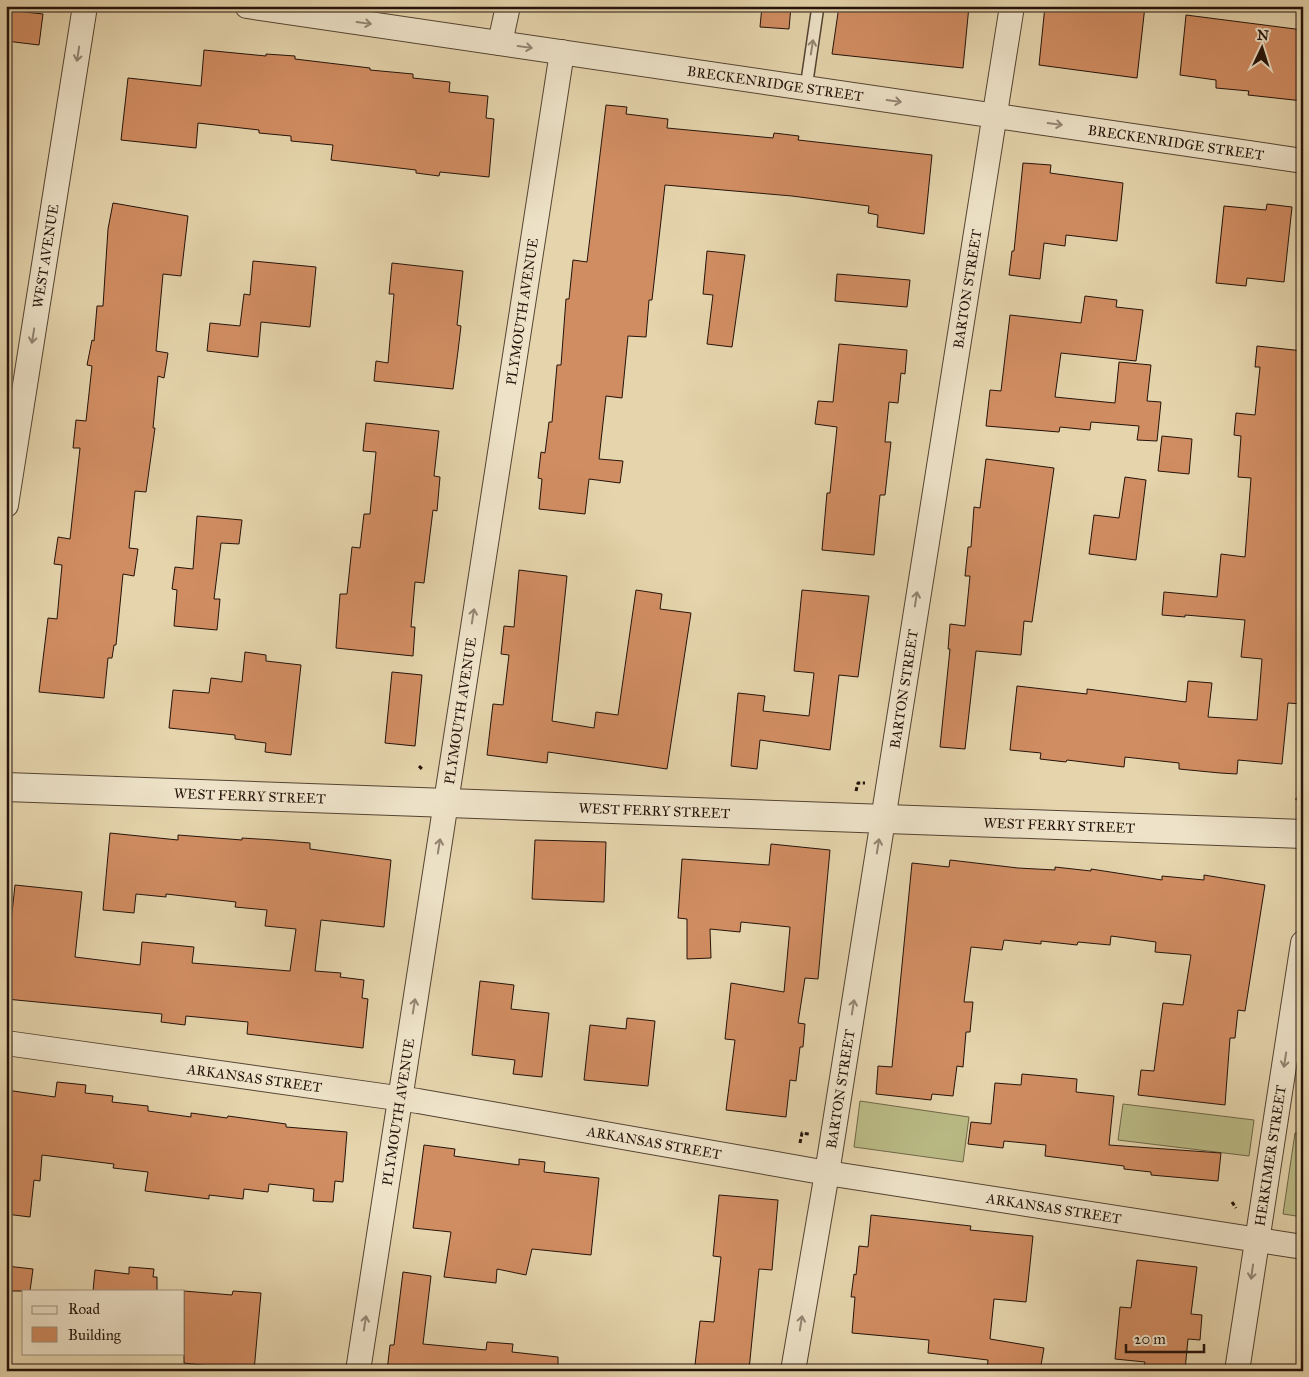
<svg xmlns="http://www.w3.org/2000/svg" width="1309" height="1377" viewBox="0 0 1309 1377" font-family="'IM FELL Great Primer',serif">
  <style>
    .grass { fill: #babb86; stroke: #6f6748 }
    .building { fill: #d18d62; stroke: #24130a }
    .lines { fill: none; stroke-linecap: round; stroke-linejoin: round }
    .service-casing { stroke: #544332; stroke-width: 14 }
    .minor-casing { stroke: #544332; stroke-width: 26 }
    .tertiary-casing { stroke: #544332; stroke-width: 30 }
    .path { stroke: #24130a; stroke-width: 3; stroke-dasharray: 4 2.5; stroke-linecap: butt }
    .service { stroke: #eee3c9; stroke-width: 11 }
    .minor { stroke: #eee3c9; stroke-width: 24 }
    .tertiary { stroke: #eee3c9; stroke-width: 28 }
    .oneway { stroke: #938573 }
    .labels { text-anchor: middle; stroke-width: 4; stroke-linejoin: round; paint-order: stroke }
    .street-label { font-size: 14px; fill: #24130a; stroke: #eee3c9 }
  </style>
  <rect width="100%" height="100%" fill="#e5d4ac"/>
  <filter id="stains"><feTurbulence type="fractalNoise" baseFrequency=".004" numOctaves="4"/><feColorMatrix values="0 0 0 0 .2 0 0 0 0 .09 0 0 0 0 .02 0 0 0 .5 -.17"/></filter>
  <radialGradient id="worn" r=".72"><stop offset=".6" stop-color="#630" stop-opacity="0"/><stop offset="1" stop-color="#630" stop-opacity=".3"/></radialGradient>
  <g class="grass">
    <polygon points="860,1101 969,1117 963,1162 854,1147"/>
    <polygon points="1123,1104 1254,1120 1249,1156 1118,1140"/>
    <polygon points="1295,1133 1303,1134 1303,1217 1283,1214"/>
  </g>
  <g class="building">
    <polygon points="762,6 791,6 789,29 760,27"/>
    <polygon points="839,6 969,6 963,68 832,54"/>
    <polygon points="1045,6 1145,6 1137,78 1039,65"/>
    <polygon points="6,10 43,14 39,45 6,41"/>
    <polygon points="1186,15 1303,30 1303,101 1248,95 1249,91 1216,88 1216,80 1180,75"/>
    <polygon points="204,50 266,56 266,54 295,56 295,59 370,68 370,70 413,74 413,78 450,82 449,92 488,96 486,118 494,119 489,177 440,172 439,176 416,173 416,170 331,160 333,145 291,141 291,136 259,133 259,130 198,123 196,148 121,140 128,78 201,86"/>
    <polygon points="606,105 627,107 626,114 668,119 667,128 773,138 774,133 799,136 798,140 932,155 924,234 877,227 878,215 868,213 869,206 792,196 665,185 652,300 649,300 646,337 628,336 622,398 606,396 599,459 623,461 620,483 589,479 585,514 539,509 542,479 538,478 541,452 545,453 549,422 552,422 557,365 561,365 566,299 569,299 573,260 587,262"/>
    <polygon points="1023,163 1051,165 1050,173 1123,183 1117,241 1066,235 1065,246 1044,243 1040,279 1009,275 1012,251 1014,251"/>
    <polygon points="113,203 188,216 181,276 163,274 156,351 168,353 164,378 158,376 153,428 155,428 146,492 135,491 129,548 138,549 134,576 123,574 116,645 114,645 112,658 108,658 104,698 39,692 48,618 57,619 62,565 54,564 58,537 70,539 80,448 73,448 76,420 86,421 92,366 87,365 92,340 94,341 97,306 103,306 108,229"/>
    <polygon points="1267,204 1292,207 1284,282 1247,278 1246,286 1216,283 1224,206 1266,210"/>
    <polygon points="707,251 745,255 732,347 707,344 713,295 703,294"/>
    <polygon points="253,261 316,267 310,327 261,322 258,357 207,351 210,323 240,326 244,294 250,295"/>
    <polygon points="392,263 463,271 457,325 461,326 458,351 453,389 374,381 376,361 388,363 394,294 389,294"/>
    <polygon points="837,274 910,280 907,307 835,301"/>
    <polygon points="1085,296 1117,300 1116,307 1143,310 1136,361 1061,353 1055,397 1115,403 1119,362 1151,365 1147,401 1161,402 1157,441 1137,440 1139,426 1091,422 1090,430 1060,427 1059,432 986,426 990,390 1001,391 1010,315 1081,323"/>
    <polygon points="839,344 907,350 905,374 901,373 898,403 889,402 885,442 891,442 885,495 880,495 874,555 822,550 827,493 830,493 837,427 815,424 818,401 833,402"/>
    <polygon points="1257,346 1303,351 1303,585 1298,635 1303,636 1303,692 1302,704 1288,703 1282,764 1238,760 1237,774 1220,773 1179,769 1179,763 1125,757 1124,767 1067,760 1066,762 1040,759 1041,753 1010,750 1017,686 1087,694 1087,689 1186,702 1188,681 1212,683 1208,717 1257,720 1262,659 1241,657 1245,620 1185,615 1185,617 1162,615 1164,592 1217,597 1221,554 1245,557 1251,478 1238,477 1241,436 1234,435 1236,413 1255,415 1260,367 1255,367"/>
    <polygon points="366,423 439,431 434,476 440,477 437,511 433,510 424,583 415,582 411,627 415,627 413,656 336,648 340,594 347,594 352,547 360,548 364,514 370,514 376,452 363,451"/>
    <polygon points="1162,436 1192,439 1189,474 1158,471"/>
    <polygon points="986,459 1054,468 1032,622 1024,621 1021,655 976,651 965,749 940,747 950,649 948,649 950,624 965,626 970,576 965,576 968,547 971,547 974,507 980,508"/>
    <polygon points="1125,477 1146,480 1136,560 1089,554 1094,515 1119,518"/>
    <polygon points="197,516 242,520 239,544 221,543 214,599 220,599 217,630 174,626 177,590 172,589 175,567 193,569"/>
    <polygon points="519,570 567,576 552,721 594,728 596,712 618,715 636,590 662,594 660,609 691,613 667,769 548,752 547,763 487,755 493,704 503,705 509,655 501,654 504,626 514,627"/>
    <polygon points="802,590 869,596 858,677 839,675 830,750 760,740 757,769 731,766 738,693 765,696 763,711 809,716 814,673 794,671"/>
    <polygon points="245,652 266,655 266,661 301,665 291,755 265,752 266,743 235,739 235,735 169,728 173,690 209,693 211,678 242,682"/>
    <polygon points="392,672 422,675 415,746 385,743"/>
    <polygon points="110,833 178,840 178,835 242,840 242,838 274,840 310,843 310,849 391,860 384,927 321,920 315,971 341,973 340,977 364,980 362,998 368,999 363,1048 247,1034 248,1022 186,1016 185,1025 161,1022 162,1014 6,999 6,921 11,922 15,885 82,892 75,957 140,965 142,942 194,947 192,963 290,971 296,929 265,926 267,910 235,907 236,902 166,894 166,897 136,894 134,913 103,910"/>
    <polygon points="535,840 606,842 604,902 532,899"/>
    <polygon points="771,844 830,850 818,979 805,978 798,1023 805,1024 803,1047 800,1047 796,1081 790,1080 786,1117 726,1110 735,1040 725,1039 731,983 784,992 790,927 741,922 740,932 710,929 711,958 687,959 687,919 678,918 682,859 769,865"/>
    <polygon points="950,860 1018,868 1055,870 1055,867 1091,871 1091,869 1162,880 1162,876 1204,880 1204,875 1265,885 1245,1011 1238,1010 1235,1038 1230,1038 1225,1105 1138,1095 1141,1070 1154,1071 1163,1003 1183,1005 1191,955 1155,952 1156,942 1111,936 1110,945 1078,942 1077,945 1041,941 1041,944 1004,940 1002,950 971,947 964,1002 973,1002 970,1032 966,1032 963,1067 957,1066 953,1096 932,1094 931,1100 876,1094 878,1066 892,1067 912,863 949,867"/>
    <polygon points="480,981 514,985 511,1009 549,1013 542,1077 513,1074 515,1060 472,1055"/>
    <polygon points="627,1018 655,1021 648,1086 584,1080 590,1025 626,1029"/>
    <polygon points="1022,1074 1077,1079 1076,1092 1114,1096 1109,1145 1221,1153 1218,1181 1151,1175 1151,1172 1124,1169 1124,1166 1045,1156 1046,1145 1004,1141 1003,1148 968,1144 971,1122 991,1124 995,1083 1021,1085"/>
    <polygon points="57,1082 86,1085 85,1093 113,1096 112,1102 148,1106 148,1111 191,1117 191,1113 227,1118 228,1116 286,1124 286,1127 347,1132 343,1182 335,1181 333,1202 313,1201 314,1189 269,1184 268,1192 244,1189 243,1199 209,1195 209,1199 145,1191 148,1172 113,1168 114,1164 42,1155 40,1181 34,1180 30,1217 6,1214 6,1090 55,1097"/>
    <polygon points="424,1145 455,1149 454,1156 519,1165 519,1159 545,1162 544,1172 599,1178 591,1255 532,1249 526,1275 497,1269 496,1283 444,1277 451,1232 413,1228"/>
    <polygon points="719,1195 778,1200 772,1270 759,1269 749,1370 695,1365 700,1321 714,1322 721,1257 713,1256"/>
    <polygon points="871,1215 971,1226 970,1230 1033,1236 1026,1302 994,1299 990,1339 1044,1348 1040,1371 987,1371 988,1360 928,1353 929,1340 852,1333 855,1297 851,1297 854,1274 856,1275 859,1246 868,1247"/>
    <polygon points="1137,1260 1197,1267 1191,1314 1202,1315 1200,1340 1188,1339 1185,1370 1164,1367 1163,1371 1143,1371 1145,1362 1115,1359 1120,1307 1131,1308"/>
    <polygon points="6,1266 33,1269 30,1291 6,1291"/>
    <polygon points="129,1267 154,1269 153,1277 157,1277 157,1291 93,1291 95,1270 129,1274"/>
    <polygon points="403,1272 431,1276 423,1344 486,1350 487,1342 513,1344 512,1352 558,1357 558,1371 387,1371 390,1345 394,1345"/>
    <polygon points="184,1291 232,1295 233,1291 261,1293 254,1371 184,1363"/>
  </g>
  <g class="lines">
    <g class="service-casing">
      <polyline id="service" points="806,88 818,6"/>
    </g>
    <g class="minor-casing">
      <g id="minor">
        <path id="s1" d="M247 6 1303 161"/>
        <polyline points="500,43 508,6"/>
        <path id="s2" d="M6 505 85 6"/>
        <path id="s3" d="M6 1043 418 1101 827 1173 1303 1247"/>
        <path id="s4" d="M358 1371 562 52"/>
        <path id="s5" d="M793 1371 827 1173 1012 6"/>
        <path id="s6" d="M1237 1371 1303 943"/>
      </g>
    </g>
    <g class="tertiary-casing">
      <g id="tertiary">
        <path id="s7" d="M6 787 1303 834"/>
      </g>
    </g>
    <g class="path">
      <polyline points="53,8 57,6"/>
      <polyline points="419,766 423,770"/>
      <polyline points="856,791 858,783 865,783"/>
      <polyline points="1296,798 1301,802"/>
      <polyline points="800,1143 802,1133 809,1134"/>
      <polyline points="1232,1202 1236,1208"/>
    </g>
    <use href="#service" class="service"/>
    <use href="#minor" class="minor"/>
    <use href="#tertiary" class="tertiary"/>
  </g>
  <defs><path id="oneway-shaft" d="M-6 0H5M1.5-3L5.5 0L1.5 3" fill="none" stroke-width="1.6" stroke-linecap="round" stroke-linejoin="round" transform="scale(1.25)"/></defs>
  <g class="oneway">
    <use href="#oneway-shaft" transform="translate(364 23) rotate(8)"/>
    <use href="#oneway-shaft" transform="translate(525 47) rotate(8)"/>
    <use href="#oneway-shaft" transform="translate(812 47) rotate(-81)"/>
    <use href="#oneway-shaft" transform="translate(78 54) rotate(99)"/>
    <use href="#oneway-shaft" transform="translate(894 101) rotate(8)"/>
    <use href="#oneway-shaft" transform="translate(1055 124) rotate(8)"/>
    <use href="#oneway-shaft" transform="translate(33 336) rotate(99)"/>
    <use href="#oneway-shaft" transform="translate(916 599) rotate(-81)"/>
    <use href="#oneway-shaft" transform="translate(473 616) rotate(-81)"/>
    <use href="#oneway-shaft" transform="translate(439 846) rotate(-81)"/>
    <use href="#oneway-shaft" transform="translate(878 846) rotate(-81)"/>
    <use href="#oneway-shaft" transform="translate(414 1006) rotate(-81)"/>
    <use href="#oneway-shaft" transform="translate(853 1007) rotate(-81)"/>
    <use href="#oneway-shaft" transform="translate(1285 1060) rotate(99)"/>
    <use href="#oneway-shaft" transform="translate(1252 1272) rotate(98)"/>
    <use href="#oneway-shaft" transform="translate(365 1323) rotate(-81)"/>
    <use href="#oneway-shaft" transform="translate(801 1323) rotate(-81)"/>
  </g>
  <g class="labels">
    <g class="street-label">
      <text dy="5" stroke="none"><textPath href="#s1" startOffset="534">BRECKENRIDGE STREET</textPath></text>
      <text dy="5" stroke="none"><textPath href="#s1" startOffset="939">BRECKENRIDGE STREET</textPath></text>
      <text dy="5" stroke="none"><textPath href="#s2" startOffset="252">WEST AVENUE</textPath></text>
      <text dy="5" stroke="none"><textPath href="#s5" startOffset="1096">BARTON STREET</textPath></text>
      <text dy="5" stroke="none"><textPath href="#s4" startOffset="1072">PLYMOUTH AVENUE</textPath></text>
      <text dy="5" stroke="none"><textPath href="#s5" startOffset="691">BARTON STREET</textPath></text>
      <text dy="5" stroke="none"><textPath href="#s4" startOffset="668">PLYMOUTH AVENUE</textPath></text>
      <text dy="5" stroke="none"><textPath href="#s7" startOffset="244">WEST FERRY STREET</textPath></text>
      <text dy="5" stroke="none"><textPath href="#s7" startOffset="649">WEST FERRY STREET</textPath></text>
      <text dy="5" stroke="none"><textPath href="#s7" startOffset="1054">WEST FERRY STREET</textPath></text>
      <text dy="5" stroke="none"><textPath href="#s3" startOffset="251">ARKANSAS STREET</textPath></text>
      <text dy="5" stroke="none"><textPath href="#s5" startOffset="286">BARTON STREET</textPath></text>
      <text dy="5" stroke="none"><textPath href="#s4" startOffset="262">PLYMOUTH AVENUE</textPath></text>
      <text dy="5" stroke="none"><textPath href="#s3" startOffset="656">ARKANSAS STREET</textPath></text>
      <text dy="5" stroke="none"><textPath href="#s6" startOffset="218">HERKIMER STREET</textPath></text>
      <text dy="5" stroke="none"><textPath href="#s3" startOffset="1061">ARKANSAS STREET</textPath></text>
    </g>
  </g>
  <rect width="1309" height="1377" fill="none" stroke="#e5d4ac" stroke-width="25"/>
  <rect x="8" y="8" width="1294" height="1362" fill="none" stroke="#24130a" stroke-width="2.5"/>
  <rect x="12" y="12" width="1284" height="1352" fill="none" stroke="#24130a"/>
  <rect x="22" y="1290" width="162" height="65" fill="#eee3c9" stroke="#9d907d"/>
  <rect x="32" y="1306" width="25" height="8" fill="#eee3c9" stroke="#9d907d"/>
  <text x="68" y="1314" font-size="15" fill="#24130a">Road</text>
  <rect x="32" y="1327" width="25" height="15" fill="#d18d62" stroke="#9d907d"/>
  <text x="68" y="1340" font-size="15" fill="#24130a">Building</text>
  <g transform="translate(1262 48) rotate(4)" stroke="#eee3c9" stroke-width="4" paint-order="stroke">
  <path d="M0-4L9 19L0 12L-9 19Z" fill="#24130a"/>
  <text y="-8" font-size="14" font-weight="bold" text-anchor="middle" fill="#24130a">N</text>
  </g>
  <path d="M1126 1344v8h78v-8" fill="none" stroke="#24130a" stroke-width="2.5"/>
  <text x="1134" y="1344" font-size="15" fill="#24130a" stroke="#eee3c9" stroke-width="4" paint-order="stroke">20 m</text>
  <rect width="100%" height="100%" filter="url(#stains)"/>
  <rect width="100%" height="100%" fill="url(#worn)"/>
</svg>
